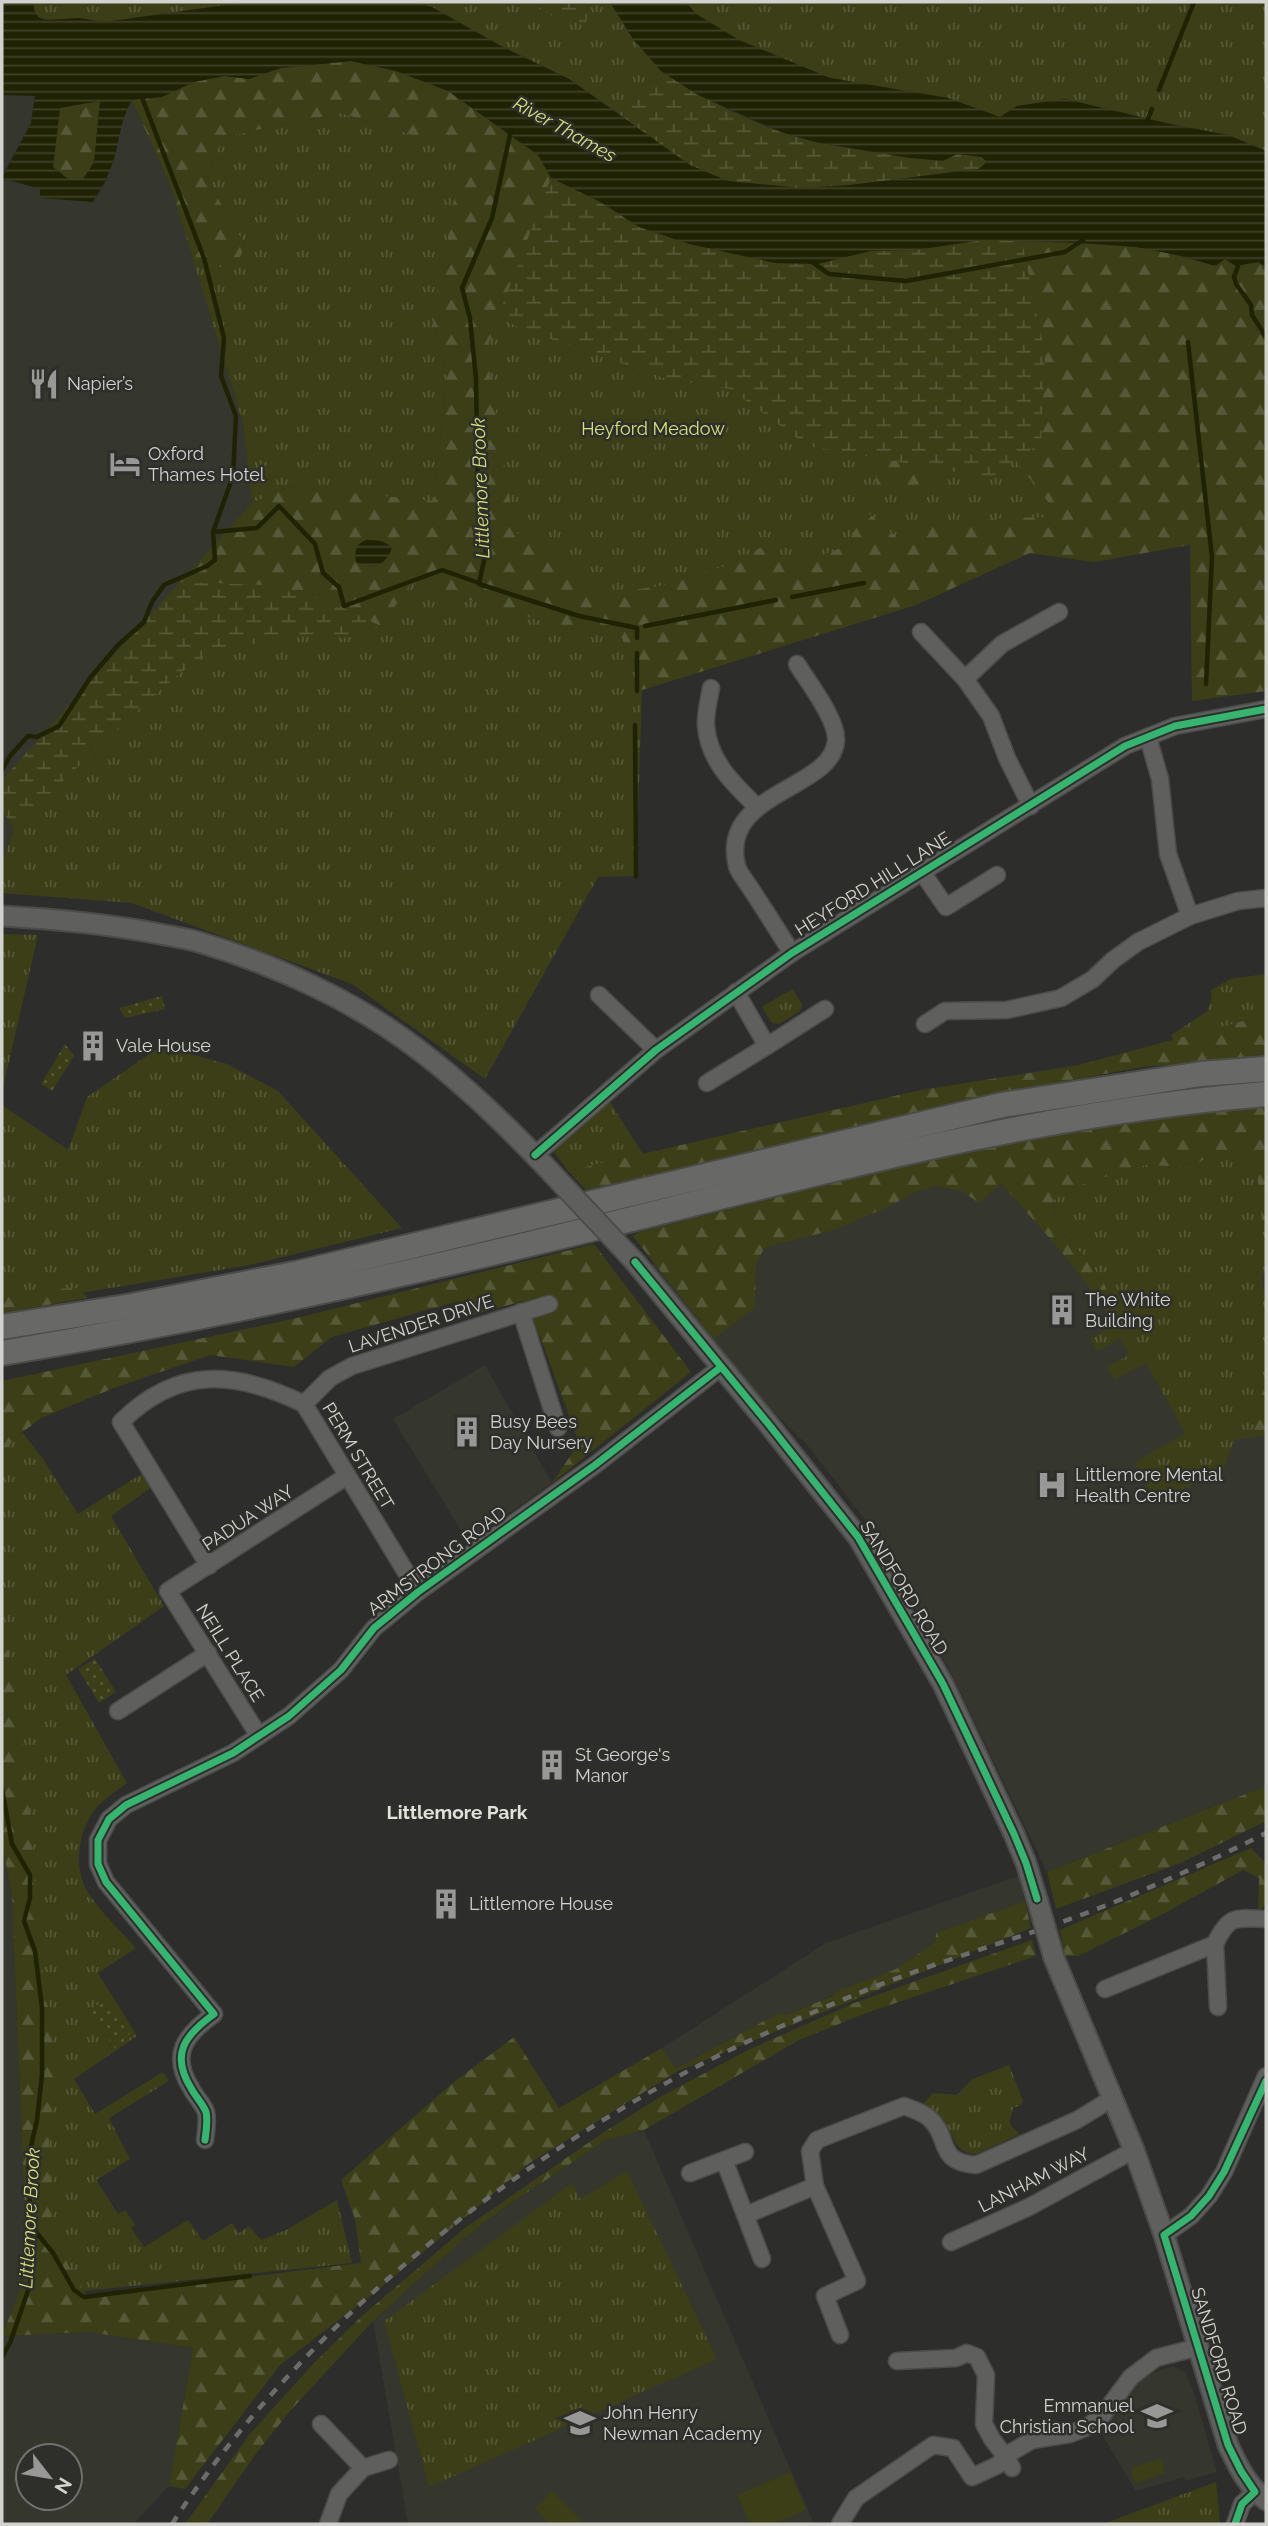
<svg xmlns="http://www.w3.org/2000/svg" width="1268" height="2526" viewBox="0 0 1268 2526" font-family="Raleway,sans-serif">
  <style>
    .built { fill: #35362d; fill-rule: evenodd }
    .grass { fill: url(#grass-tufts) }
    .forest { fill: url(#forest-firs) }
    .wetland { fill: url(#wetland-marsh) }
    .garden { fill: url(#garden-dots) }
    .pitch { fill: #3b3e16 }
    .water { fill: url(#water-rules); fill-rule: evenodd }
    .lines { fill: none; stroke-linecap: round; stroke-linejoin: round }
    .stream { stroke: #202204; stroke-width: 4.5 }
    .minor-casing { stroke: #4b4c49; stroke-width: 19 }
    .tertiary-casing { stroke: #4b4c49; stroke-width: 23 }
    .primary-casing { stroke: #4b4c49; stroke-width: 28 }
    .minor { stroke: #5f5f5e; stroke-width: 16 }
    .tertiary { stroke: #5f5f5e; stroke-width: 19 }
    .primary { stroke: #686967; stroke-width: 24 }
    .rail { stroke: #6c6c6b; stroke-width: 4.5; stroke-dasharray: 9 9; stroke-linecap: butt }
    .tertiary-bridge-casing { stroke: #4b4c49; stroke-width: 23; stroke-linecap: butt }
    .tertiary-bridge { stroke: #5f5f5e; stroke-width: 19 }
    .cycleway-casing { stroke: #2e2f2b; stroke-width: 11 }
    .cycleway { stroke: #33b770; stroke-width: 7 }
    .labels { text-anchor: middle; stroke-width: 5; stroke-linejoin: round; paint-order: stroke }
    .poi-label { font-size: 18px; fill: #d2d2cf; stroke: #2e2f2b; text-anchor: start }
    .park-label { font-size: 18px; fill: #d8e17b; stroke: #2e2f2b }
    .street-label { font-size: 18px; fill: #d2d2cf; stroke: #2e2f2b }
    .water-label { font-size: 19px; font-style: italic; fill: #d5de78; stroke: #2e2f2b }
    .neighbourhood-label { font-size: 19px; font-weight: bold; fill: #e1e2dc; stroke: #2e2f2b }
  </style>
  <defs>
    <pattern id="grass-tufts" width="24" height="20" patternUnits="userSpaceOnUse" patternTransform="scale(1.75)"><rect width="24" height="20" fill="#3b3e16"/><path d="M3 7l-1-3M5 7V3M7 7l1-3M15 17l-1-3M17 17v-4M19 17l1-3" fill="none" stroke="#565937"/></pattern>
    <pattern id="forest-firs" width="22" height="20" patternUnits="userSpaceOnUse" patternTransform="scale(1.75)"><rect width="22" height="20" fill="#3b3e16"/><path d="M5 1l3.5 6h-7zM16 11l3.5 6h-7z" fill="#565937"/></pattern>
    <pattern id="wetland-marsh" width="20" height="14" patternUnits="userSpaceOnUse" patternTransform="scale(1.75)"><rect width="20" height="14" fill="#3b3e16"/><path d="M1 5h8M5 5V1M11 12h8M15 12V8" fill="none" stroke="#565937"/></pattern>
    <pattern id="garden-dots" width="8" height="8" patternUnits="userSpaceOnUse" patternTransform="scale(1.75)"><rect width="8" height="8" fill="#3b3e16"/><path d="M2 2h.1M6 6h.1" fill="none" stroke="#565937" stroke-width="1.8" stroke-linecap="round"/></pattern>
    <pattern id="water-rules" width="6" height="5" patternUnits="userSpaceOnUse" patternTransform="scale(1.75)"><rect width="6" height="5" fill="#202204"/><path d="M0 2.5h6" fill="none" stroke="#404128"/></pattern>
  </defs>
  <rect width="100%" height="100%" fill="#2d2e2c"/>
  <g class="built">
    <polygon points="2,95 35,95 31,123 2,175"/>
    <polygon points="132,100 172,190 243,424 252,503 2,780 2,178 93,202 105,184 115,154 122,117"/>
    <polygon points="2,810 14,828 2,863"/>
    <polygon points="1266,1127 1266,1786 1047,1872 952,1675 869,1525 808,1446 736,1374 648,1265 895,1190"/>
    <polygon points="485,1365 552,1483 468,1542 393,1419"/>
    <path d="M2 1843 12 1894 24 2197 34 2254 3 2336 89 2332 193 2348 169 2486 133 2524H2ZM28 2456H70V2498H28Z"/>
    <polygon points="1018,1876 1025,1901 936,1933 935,1942 896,1969 835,1992 836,1994 786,2015 779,2013 675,2068 662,2048 826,1943"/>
    <polygon points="644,2130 814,2524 408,2524 373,2321 460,2242 502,2209 606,2140"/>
    <polygon points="1173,2366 1185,2372 1193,2390 1217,2472 1185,2481 1184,2477 1136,2491 1100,2431 1141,2381 1150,2374"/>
  </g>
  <g class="grass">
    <polygon points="34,2 247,2 105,22 79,18 54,21 38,17 34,10"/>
    <polygon points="417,2 533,2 544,13 586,25 588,2 610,2 633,39 661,71 618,113 569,79 501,46 432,7"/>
    <polygon points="686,2 1266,2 1266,151 1228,135 1170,124 1065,99 1017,106 1000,117 948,98 830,78 739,40 696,14"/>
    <polygon points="341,113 483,156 432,319 447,374 434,502 289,487 252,503 243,424 194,263 204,268 245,245 207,180 222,137"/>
    <polygon points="522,143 984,240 1080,243 1125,556 1035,530 563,613 460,476"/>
    <polygon points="180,582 412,583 559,626 622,638 642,690 636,876 598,877 485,1079 352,984 132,903 2,893 2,863 14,828 2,810 2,780"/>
    <polygon points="2,934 38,935 2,1092"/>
    <polygon points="1266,974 1266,1021 1243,1021 1174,1041 1171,1035 1208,1011 1212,994 1210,991 1230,979"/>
    <polygon points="792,989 802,1004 800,1011 779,1024 772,1023 762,1007"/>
    <polygon points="161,1046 227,1064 278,1091 402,1228 250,1265 74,1294 2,1303 2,1105 68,1150 87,1097"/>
    <polygon points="610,1102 643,1154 568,1171 554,1152 557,1146"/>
    <polygon points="1242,1150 1256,1163 1262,1221 1266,1230 1266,1266 1262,1279 1266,1306 1266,1386 1255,1407 1254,1437 1234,1440 1225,1466 1157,1505 1135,1462 1185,1433 1146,1363 1114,1380 1107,1367 1129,1355 1120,1339 1097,1351 1090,1338 1114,1326 1108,1315 1111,1304 1056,1220 1053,1200 1082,1184 1145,1165 1193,1167 1204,1159"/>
    <path d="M23 1433 43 1459 78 1514 143 1473 153 1486 111 1516 164 1606 66 1675 127 1783C118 1790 105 1798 97 1807 78 1830 72 1869 89 1894 102 1914 121 1931 136 1948L98 1973 137 2036 74 2079 95 2114 163 2072 169 2081 109 2118 130 2159 96 2180 118 2214 125 2210 135 2225 131 2228 144 2247 188 2220 203 2241 232 2223 239 2233 249 2226 261 2240 286 2230 337 2200 352 2263 84 2291 70 2278 52 2236 2 1712V1444Z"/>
    <path d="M1009 2065 1023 2101 1021 2105 1013 2108 1010 2120 1011 2126 1020 2134 976 2154C958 2154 954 2140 947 2126L942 2127 927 2112 923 2104 933 2093 957 2095 971 2080Z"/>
    <polygon points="627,2171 717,2359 429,2487 384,2321 572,2183 580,2199"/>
    <polygon points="1216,2482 1220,2524 1103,2524"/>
  </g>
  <g class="forest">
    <path d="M351 61 396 71 448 91 538 155 551 178 486 350 515 531 599 595 666 585 725 566 760 548 799 564 846 546 866 511 901 541 927 527 1003 518 1060 517 1009 452 928 353 933 483 877 488 862 357 984 240C1034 241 1086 240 1136 247 1163 251 1189 258 1215 266L1225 259 1236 266 1258 262 1266 267V691L1192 701 1190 545 1094 562 1030 553 916 605 642 690 622 638 559 626 412 583 380 626 332 602 262 585 180 582 252 503 289 487 434 501 447 374 432 319 461 171 482 156 341 113 222 137 207 180 245 245 237 265 204 268 194 263 172 190 132 100 162 97 194 82 224 76 249 79 281 68Z"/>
    <polygon points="100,101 94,163 83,179 68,179 53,167 60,107"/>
    <polygon points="1243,1021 1266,1021 1266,1057 1143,1067 988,1095 588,1192 568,1171 921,1090 1079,1065"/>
    <path d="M1266 1105V1230L1262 1221 1256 1163 1241 1150 1204 1159 1193 1167 1145 1165 1082 1184 1053 1200C1054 1207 1054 1215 1057 1222 1072 1252 1118 1277 1108 1315 1078 1266 1038 1226 1001 1183L979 1203 962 1191 936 1186 917 1191 890 1206 834 1230 765 1247 756 1263 755 1307 714 1339 633 1236 639 1232 901 1166 1052 1132Z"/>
    <polygon points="594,1244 691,1372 552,1483 579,1443 541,1339 523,1301 469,1316 459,1301 332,1337 294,1367 210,1355 114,1388 41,1418 14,1439 2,1455 2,1381 297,1318"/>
    <polygon points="79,1288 87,1298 2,1313 2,1291"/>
    <polygon points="1266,1386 1266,1435 1254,1437 1255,1407"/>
    <polygon points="2,1625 20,1710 46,2010 58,2065 49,2139 52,2218 68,2265 88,2298 152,2286 224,2280 361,2263 355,2219 341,2180 454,2082 514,2037 559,2108 662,2048 676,2068 779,2013 786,2015 835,1995 835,1992 896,1969 935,1942 936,1933 1025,1901 1031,1928 678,2071 531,2162 374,2293 280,2365 185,2489 169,2486 193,2348 89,2332 2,2336 34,2254 24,2197 12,1895 2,1843"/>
    <polygon points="1266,1786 1266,1821 1183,1862 1056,1909 1047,1872"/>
    <polygon points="1251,1848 1266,1863 1266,1905 1258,1911 1259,1878 1243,1870 1163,1914 1078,1956 1065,1956 1060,1930"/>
    <polygon points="1032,1940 1036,1956 869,2012 799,2040 644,2130 606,2140 502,2209 460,2242 373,2321 290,2411 255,2455 207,2524 185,2524 249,2435 314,2363 363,2315 465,2228 604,2132 662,2096 748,2050 854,2003"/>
  </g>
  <g class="wetland">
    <polygon points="533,2 588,2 586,26 544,13"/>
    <path d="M661 71C704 100 766 131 816 142 858 151 901 155 943 161L957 154 982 157 987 162 979 169C898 176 784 205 707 174 675 161 646 134 618 113Z"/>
    <polygon points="551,178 602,203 639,227 689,244 818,264 871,251 915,250 984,240 1022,241 1045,354 1041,443 990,478 808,446 730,389 667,379 522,329 498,317"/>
    <polygon points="180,582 262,585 332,602 380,626 347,638 313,635 214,650 180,673 129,718 14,828 2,810 2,780"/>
  </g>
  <g class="garden">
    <polygon points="162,996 165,1009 125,1018 119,1008"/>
    <polygon points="65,1044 74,1056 52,1091 41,1084"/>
    <polygon points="95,1659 116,1692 99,1703 78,1669"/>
    <polygon points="107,1999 131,2037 114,2048 90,2009"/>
  </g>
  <g class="pitch">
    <polygon points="1266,981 1266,1009 1254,1011 1250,982"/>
    <polygon points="1161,2458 1165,2473 1135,2483 1130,2468"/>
    <polygon points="790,2472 806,2510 774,2524 750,2524 737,2495"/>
    <polygon points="552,2491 585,2524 550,2524 535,2509"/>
  </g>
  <g class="water">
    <path d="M2 2H34V10L38 17 45 20 79 18 105 22 247 2H417L432 7 501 46 569 79 690 165 728 181 802 188 850 185 979 169 987 162 982 157 957 154 943 161 910 158 815 142 781 132 696 94 661 71 633 39 610 2H686L696 14 739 40 830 78 948 98 1000 117 1017 106 1065 99 1170 124 1228 135 1266 151V267L1258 262 1236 266 1225 259 1215 266 1182 256 1136 247 1080 243 984 240 915 250 871 251 818 264 775 263 689 244 639 227 602 203 551 178 538 155 448 91 396 71 351 61 281 68 249 79 224 76 194 82 162 97 132 100C122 117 120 133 116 152 111 171 103 186 93 202L40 198V189L2 178 31 123 35 96 2 95ZM100 101 94 162 83 179H68L53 167 60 108Z"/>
    <path d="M366 540C377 540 385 540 392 548 386 565 374 570 356 562 354 551 356 544 366 540Z"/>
  </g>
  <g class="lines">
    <g class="stream">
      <polyline points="1159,90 1194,2"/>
      <polyline points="141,95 204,258 224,338 221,376 236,416 233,476 213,532"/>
      <polyline points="1147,121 1152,109"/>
      <polyline points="812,262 829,274 906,281 1065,252 1083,240"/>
      <polyline points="1239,263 1234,277 1236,284 1251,305 1252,315 1266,337"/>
      <polyline points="1188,342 1212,557 1206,684"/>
      <polyline points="479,584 579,616 637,628 637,638"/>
      <polyline points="792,597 864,583"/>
      <polyline points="645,626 776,600"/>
      <polyline points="637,653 637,691"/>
      <polyline points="635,725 636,876"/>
      <polyline points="2,770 10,756 28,736 37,737 59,726 90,678 118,645 144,622 152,602 164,585 207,566 215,560 213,532 257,528 279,506 315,544 323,573 339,587 344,606 442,570 479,583 486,552 478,502 476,379 470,318 462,288 492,218 511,130"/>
      <polyline points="2,1789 12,1844 30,1875 30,1898 24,1921 35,1951 42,2008 42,2075 37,2120 29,2155 28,2187 33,2224 30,2285 10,2343 2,2357"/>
      <polyline points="32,2227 53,2253 74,2290 84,2297 250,2276"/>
    </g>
    <g class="minor-casing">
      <g id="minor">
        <polyline points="921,632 965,679"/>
        <path d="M711 688C709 700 705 714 706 726 709 762 734 784 757 807"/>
        <polyline points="1031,806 1007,758 991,716 965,679 1002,644 1059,612"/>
        <polyline points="922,872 946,907 997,875"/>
        <polyline points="1190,916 1238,901 1266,898"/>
        <path d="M792 953C778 931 765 910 751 889 747 882 739 874 737 866 718 791 834 790 836 740 837 719 808 682 797 664"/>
        <polyline points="736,992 767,1046 825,1009"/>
        <polyline points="599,995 656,1050"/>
        <polyline points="925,1024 945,1011 1007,1010 1061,998 1093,979 1113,960 1138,942 1190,916 1168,854 1160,779 1148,737"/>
        <polyline points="707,1083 767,1046"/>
        <polyline points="535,1155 656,1050 792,953 1125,746 1175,726 1266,709"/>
        <polyline points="521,1312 558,1428"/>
        <polyline points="304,1404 330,1378 352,1366 549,1304"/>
        <path d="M209 1566 121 1422C178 1365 236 1371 304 1404L418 1592"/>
        <polyline points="118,1711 208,1653"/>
        <polyline points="259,1736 168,1591 347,1476"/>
        <polyline points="1215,1944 1218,2007"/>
        <path d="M1105 1989 1215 1944C1229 1914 1236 1918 1266 1919"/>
        <path d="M205 2140C206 2132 208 2120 206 2112 203 2104 195 2096 191 2088 170 2054 185 2035 214 2014L106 1882 98 1864V1840L109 1819 126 1805 233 1753 289 1716 341 1670 374 1628 418 1592 595 1465 721 1367"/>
        <polyline points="724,2160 762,2259"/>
        <polyline points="690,2173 745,2152"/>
        <polyline points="746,2215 815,2186"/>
        <polyline points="1164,2235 1191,2216 1209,2196 1224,2172 1266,2076"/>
        <polyline points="951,2242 1029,2207 1134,2150"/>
        <path d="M840 2335 825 2296 857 2281 815 2186 810 2151 817 2140 904 2106C912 2109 922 2112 929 2118 951 2137 935 2162 976 2165L1077 2120 1113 2098"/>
        <polyline points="897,2361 956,2358 967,2353 977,2357 986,2375 984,2424 992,2439 1005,2456 1032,2440 1070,2434 1087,2427 1102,2416 1131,2377 1156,2358 1199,2347"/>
        <polyline points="321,2424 363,2468"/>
        <polyline points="328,2524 339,2494 363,2468 389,2460"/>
        <polyline points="840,2524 856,2498 933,2445 953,2448 972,2477 998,2465 1005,2456 1012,2468"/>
        <polyline points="1235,2524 1242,2504 1255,2492"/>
      </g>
    </g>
    <g class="tertiary-casing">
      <g id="tertiary">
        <path d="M2 916C55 919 108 924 160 934 174 937 188 938 202 943 278 966 357 1002 420 1051 465 1085 506 1125 545 1166"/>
        <polyline points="635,1262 770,1426 858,1537 943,1684 1014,1834 1026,1863 1037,1899"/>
        <path d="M1054 1958 1134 2150 1164 2235 1228 2445C1238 2466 1247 2486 1266 2500"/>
      </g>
    </g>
    <g class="primary-casing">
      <g id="primary">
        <polyline points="2,1327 132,1306 299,1273 1002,1105 1201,1074 1266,1069"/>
        <path d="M2 1353C203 1319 401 1276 599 1227 819 1173 1040 1112 1266 1094"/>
      </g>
    </g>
    <use href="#minor" class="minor"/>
    <use href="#tertiary" class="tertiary"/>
    <use href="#primary" class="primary"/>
    <path class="rail" d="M172 2524C292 2339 486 2181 679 2076 736 2045 799 2018 859 1993 937 1961 1019 1939 1097 1909 1155 1886 1211 1861 1266 1833"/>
    <g class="tertiary-bridge-casing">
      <g id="tertiary-bridge">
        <polyline points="545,1166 635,1262"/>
        <polyline points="1037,1899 1054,1958"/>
      </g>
    </g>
    <use href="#tertiary-bridge" class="tertiary-bridge"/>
    <g class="cycleway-casing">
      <g id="cycleway">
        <polyline points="535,1155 656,1050 792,953 1125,746 1175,726 1266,709"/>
        <polyline points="635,1262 770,1426 858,1537 943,1684 1014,1834 1026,1863 1037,1899"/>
        <path d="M205 2140C206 2132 208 2120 206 2112 203 2104 195 2096 191 2088 170 2054 185 2035 214 2014L106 1882 98 1864V1840L109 1819 126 1805 233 1753 289 1716 341 1670 374 1628 418 1592 595 1465 721 1367"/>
        <polyline points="1235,2524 1242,2504 1255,2492 1241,2471 1228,2445 1164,2235 1191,2216 1209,2196 1224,2172 1266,2081"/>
      </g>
    </g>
    <use href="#cycleway" class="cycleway"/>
  </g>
  <defs>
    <g id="restaurant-bare" transform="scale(2.415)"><path d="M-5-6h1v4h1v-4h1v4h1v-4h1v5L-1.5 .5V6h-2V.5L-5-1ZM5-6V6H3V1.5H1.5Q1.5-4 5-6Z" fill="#989996" stroke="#2e2f2b" stroke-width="2.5" paint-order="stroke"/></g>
    <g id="hotel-bare" transform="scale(2.415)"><path d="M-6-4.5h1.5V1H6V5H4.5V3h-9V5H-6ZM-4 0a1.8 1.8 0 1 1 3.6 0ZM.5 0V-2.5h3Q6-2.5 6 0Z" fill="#989996" stroke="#2e2f2b" stroke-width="2.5" paint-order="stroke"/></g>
    <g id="building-bare" transform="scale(2.415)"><path d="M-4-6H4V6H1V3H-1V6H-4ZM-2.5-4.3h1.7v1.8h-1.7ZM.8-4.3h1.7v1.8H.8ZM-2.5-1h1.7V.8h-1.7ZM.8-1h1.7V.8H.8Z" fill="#989996" stroke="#2e2f2b" stroke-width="2.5" paint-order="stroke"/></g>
    <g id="hospital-bare" transform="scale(2.415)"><path d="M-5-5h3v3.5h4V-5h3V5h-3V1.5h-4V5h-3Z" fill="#989996" stroke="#2e2f2b" stroke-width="2.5" paint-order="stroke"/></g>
    <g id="school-bare" transform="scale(2.415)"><path d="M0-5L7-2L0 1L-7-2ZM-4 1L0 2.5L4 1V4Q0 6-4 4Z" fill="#989996" stroke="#2e2f2b" stroke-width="2.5" paint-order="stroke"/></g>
  </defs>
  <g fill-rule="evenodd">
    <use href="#restaurant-bare" x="44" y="384"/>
    <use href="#hotel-bare" x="125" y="464"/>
    <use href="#building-bare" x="93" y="1046"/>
    <use href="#building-bare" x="1062" y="1310"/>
    <use href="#building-bare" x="467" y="1432"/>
    <use href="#hospital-bare" x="1052" y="1485"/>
    <use href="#building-bare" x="552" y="1765"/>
    <use href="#building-bare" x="446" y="1904"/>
    <use href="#school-bare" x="1157" y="2416"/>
    <use href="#school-bare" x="580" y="2423"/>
  </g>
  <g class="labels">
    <g class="poi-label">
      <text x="67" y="390">Napier’s</text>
      <text x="148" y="460">Oxford<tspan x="148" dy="21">Thames Hotel</tspan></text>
      <text x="116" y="1052">Vale House</text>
      <text x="1085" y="1306">The White<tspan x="1085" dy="21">Building</tspan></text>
      <text x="490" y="1428">Busy Bees<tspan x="490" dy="21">Day Nursery</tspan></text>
      <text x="1075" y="1481">Littlemore Mental<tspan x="1075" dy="21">Health Centre</tspan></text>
      <text x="575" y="1761">St George's<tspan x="575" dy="21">Manor</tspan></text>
      <text x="469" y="1910">Littlemore House</text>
      <text x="1134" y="2412" text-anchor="end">Emmanuel<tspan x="1134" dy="21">Christian School</tspan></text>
      <text x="603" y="2419">John Henry<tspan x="603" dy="21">Newman Academy</tspan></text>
    </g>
    <g class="park-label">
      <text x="653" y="435">Heyford Meadow</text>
    </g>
    <g class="street-label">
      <text transform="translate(873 884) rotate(-32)" y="6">HEYFORD HILL LANE</text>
      <text transform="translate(421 1324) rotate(-18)" y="6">LAVENDER DRIVE</text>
      <text transform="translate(358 1456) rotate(59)" y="6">PERM STREET</text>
      <text transform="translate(248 1518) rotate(-33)" y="6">PADUA WAY</text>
      <text transform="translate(437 1561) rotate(-37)" y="6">ARMSTRONG ROAD</text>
      <text transform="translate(904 1588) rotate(59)" y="6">SANDFORD ROAD</text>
      <text transform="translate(230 1653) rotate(58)" y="6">NEILL PLACE</text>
      <text transform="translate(1034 2180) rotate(-27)" y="6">LANHAM WAY</text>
      <text transform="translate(1219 2361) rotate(73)" y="6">SANDFORD ROAD</text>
    </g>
    <g class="water-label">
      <text transform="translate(565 129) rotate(29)" y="7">River Thames</text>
      <text transform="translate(480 488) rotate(-92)" y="7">Littlemore Brook</text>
      <text transform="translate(29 2218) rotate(-87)" y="7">Littlemore Brook</text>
    </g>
    <g class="neighbourhood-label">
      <text x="457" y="1819">Littlemore Park</text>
    </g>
  </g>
  <rect width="1268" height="2526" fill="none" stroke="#d2d2cf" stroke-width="7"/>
  <g transform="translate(49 2477) rotate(121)"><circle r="33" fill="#2e2f2b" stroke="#70706d" stroke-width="2"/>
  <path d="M0-5L12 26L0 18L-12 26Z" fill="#989996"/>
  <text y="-10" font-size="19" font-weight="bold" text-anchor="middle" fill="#d2d2cf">N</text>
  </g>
</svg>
